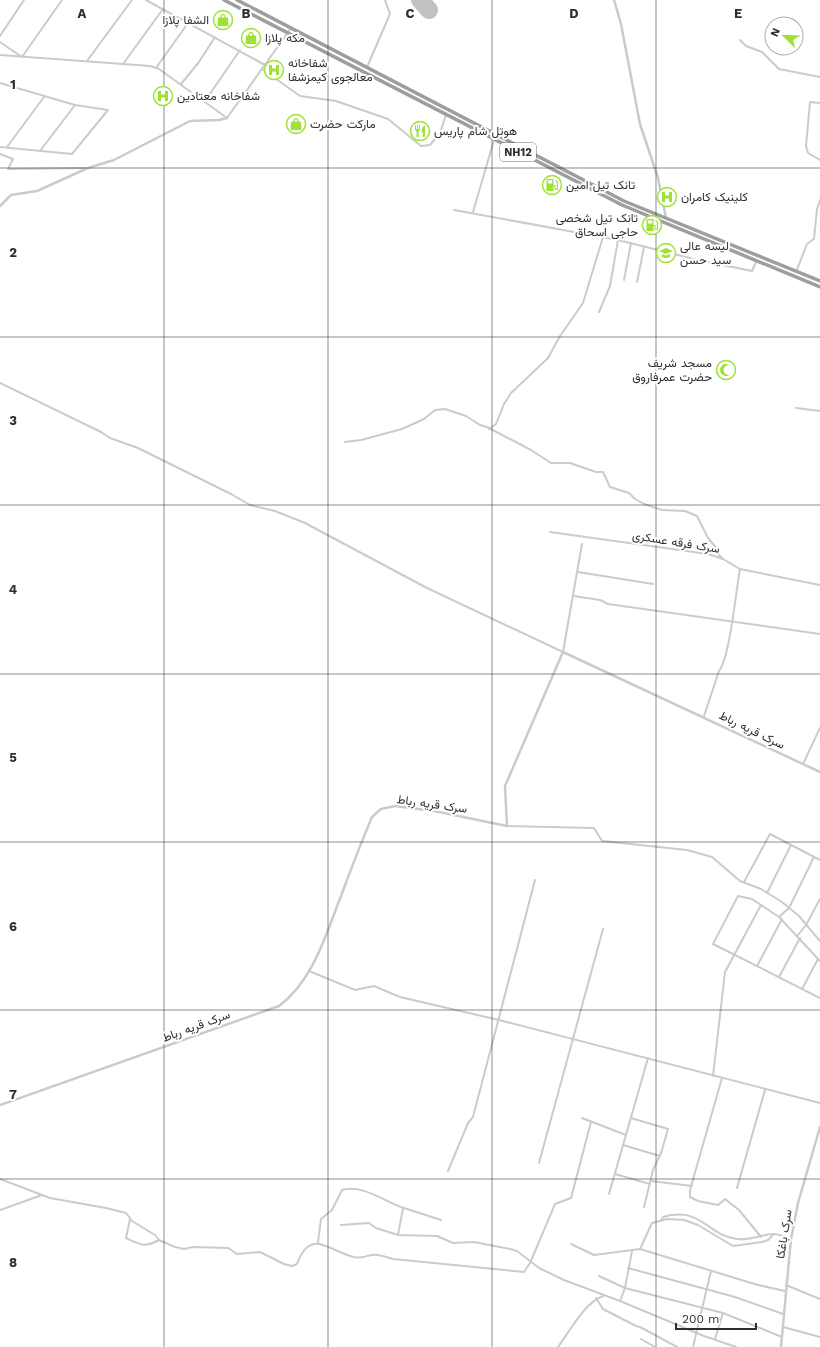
<svg xmlns="http://www.w3.org/2000/svg" width="820" height="1347" viewBox="0 0 820 1347" font-family="'Work Sans',Vazirmatn,sans-serif">
  <style>
    .lines { fill: none; stroke-linecap: round; stroke-linejoin: round }
    .runway { stroke: #c1c1c1; stroke-width: 18 }
    .minor { stroke: #cbcbcb; stroke-width: 2 }
    .tertiary { stroke: #cbcbcb; stroke-width: 2.5 }
    .trunk { stroke: #9e9e9e; stroke-width: 3.5 }
    .grid { fill: none; stroke: #2e2e2e; stroke-width: 1; stroke-opacity: 0.55 }
    .labels { text-anchor: middle; stroke-width: 4; stroke-linejoin: round; paint-order: stroke }
    .shield { fill: #fff; stroke: #6d6d6d; stroke-width: 1 }
    .shield-label { font-size: 11px; font-weight: bold; fill: #2e2e2e }
    .poi-label { font-size: 12px; fill: #2e2e2e; stroke: #fff; text-anchor: start }
    .street-label { font-size: 12px; fill: #2e2e2e; stroke: #fff }
    .grid-label { font-size: 13px; text-anchor: middle; font-weight: bold; fill: #2e2e2e; stroke: #fff; stroke-width: 4; stroke-linejoin: round; paint-order: stroke }
  </style>
  <rect width="100%" height="100%" fill="#fff"/>
  <g class="lines">
    <polyline class="runway" points="420,0 429,10"/>
    <g class="minor">
      <polyline points="146,0 265,65"/>
      <polyline points="0,36 24,0"/>
      <polyline points="740,40 746,46 762,52 779,69 820,77"/>
      <polyline points="0,42 22,57 62,0"/>
      <polyline points="0,55 150,66 159,69 227,118 291,28"/>
      <polyline points="87,61 132,0"/>
      <polyline points="123,64 163,9"/>
      <polyline points="367,67 390,14 385,0"/>
      <polyline points="156,68 188,23"/>
      <polyline points="262,69 300,96 336,101 388,119 421,146 430,145 440,133 446,115"/>
      <polyline points="0,83 75,105 108,110 72,154 0,147"/>
      <polyline points="181,84 199,62 215,37"/>
      <polyline points="205,101 240,50"/>
      <polyline points="820,103 810,102 806,146 808,153 820,160"/>
      <polyline points="7,147 44,97"/>
      <polyline points="40,151 75,105"/>
      <polyline points="0,154 13,159 8,169 87,168"/>
      <polyline points="454,210 618,240 698,260 752,271 756,262"/>
      <polyline points="473,212 494,140"/>
      <polyline points="796,272 807,244 814,239 817,209 820,200"/>
      <polyline points="624,280 631,243"/>
      <polyline points="637,282 644,247"/>
      <polyline points="599,312 610,286 618,240"/>
      <polyline points="0,383 101,432 110,438 138,448 231,494 250,505 275,511 305,523 427,588 563,652 582,544"/>
      <polyline points="796,408 820,411"/>
      <polyline points="489,429 496,424 504,404 511,393 548,358 560,336 583,303 603,237"/>
      <polyline points="345,442 361,440 402,429 424,419 435,410 445,409 466,416 480,425 487,427 531,450 551,463 570,463 596,472 603,472 610,487 629,493 635,499 644,504 662,510 685,511 697,516 708,538 718,550 719,555 723,559"/>
      <polyline points="550,532 708,554 723,559 740,569 820,585"/>
      <polyline points="578,572 653,584"/>
      <polyline points="574,596 600,600 608,604 820,634"/>
      <path d="M704 716 719 671C730 657 736 590 740 569"/>
      <polyline points="803,764 820,728"/>
      <polyline points="507,826 594,828 602,841 687,850 712,857 740,881 761,889 782,902 799,916 820,941"/>
      <polyline points="744,882 770,834 820,860"/>
      <polyline points="767,893 791,845"/>
      <polyline points="779,917 789,908 814,857"/>
      <polyline points="798,935 806,925 820,899"/>
      <polyline points="820,961 779,917 752,899 738,896 713,944 820,998"/>
      <polyline points="757,966 782,919"/>
      <polyline points="309,971 355,990 374,986 400,997 499,1020 820,1103"/>
      <polyline points="779,977 800,938"/>
      <polyline points="802,989 818,959"/>
      <polyline points="713,1076 725,972 761,905"/>
      <polyline points="722,1078 690,1190 690,1197 698,1201 718,1205 725,1199 739,1210 761,1237"/>
      <polyline points="582,1118 626,1135"/>
      <polyline points="631,1118 668,1129 661,1153 653,1170 644,1207"/>
      <polyline points="623,1145 660,1156"/>
      <polyline points="539,1163 603,929"/>
      <polyline points="448,1171 468,1123 473,1117 535,880"/>
      <polyline points="615,1174 650,1184"/>
      <path d="M0 1179 50 1198 106 1208 126 1213 132 1221 155 1235 159 1240 175 1247 184 1249 193 1247 228 1248 237 1254 260 1252 284 1264 292 1266 297 1264C311 1227 328 1251 354 1257 361 1259 365 1256 372 1255 379 1254 386 1257 393 1259L524 1272 530 1263 555 1204 571 1198 591 1122"/>
      <polyline points="651,1181 692,1186"/>
      <polyline points="737,1188 765,1090"/>
      <polyline points="609,1194 648,1058"/>
      <polyline points="0,1210 42,1195"/>
      <path d="M130 1219 126 1238C141 1245 144 1248 159 1240"/>
      <path d="M661 1221 663 1217C702 1206 706 1235 737 1239 749 1241 763 1234 773 1234 779 1234 786 1237 791 1239"/>
      <polyline points="341,1225 369,1223 376,1228 398,1235 437,1236 453,1243 474,1242 510,1249 517,1251 539,1268 564,1280 620,1301 704,1336 736,1347"/>
      <polyline points="398,1235 403,1208"/>
      <path d="M318 1242 321 1219 332 1210 342 1190C363 1184 385 1202 404 1208 416 1212 429 1216 441 1220"/>
      <polyline points="571,1244 594,1255 640,1249 758,1285 785,1291"/>
      <polyline points="640,1249 652,1223 667,1219 684,1220 698,1225 733,1246 762,1242 768,1240 774,1234"/>
      <polyline points="628,1268 735,1297 783,1314"/>
      <polyline points="599,1276 625,1288 723,1313 782,1337"/>
      <polyline points="786,1285 820,1299"/>
      <polyline points="596,1298 603,1309 636,1326 640,1327 677,1347"/>
      <polyline points="620,1301 625,1288 632,1251"/>
      <polyline points="783,1327 820,1337"/>
      <polyline points="641,1339 655,1347"/>
      <polyline points="715,1339 723,1313"/>
      <path d="M558 1347C570 1331 584 1303 603 1296"/>
      <polyline points="693,1347 711,1271"/>
    </g>
    <g class="tertiary">
      <polyline points="614,0 621,24 640,124 658,178 666,218"/>
      <polyline points="0,206 11,195 37,191 88,168 114,160 190,121 219,120 227,118"/>
      <path d="M0 1105 279 1006C313 981 326 934 341 896 351 869 361 843 372 817L381 809 395 806 434 811 507 826 505 786 563 652 820 772"/>
      <polyline points="781,1347 791,1239 798,1203 820,1127"/>
    </g>
    <g class="trunk">
      <polyline points="224,0 622,205 820,287"/>
      <polyline points="237,0 624,201 820,281"/>
    </g>
  </g>
  <path class="grid" d="M164 0V1347M328 0V1347M492 0V1347M656 0V1347M0 168H820M0 337H820M0 505H820M0 674H820M0 842H820M0 1010H820M0 1179H820"/>
  <defs>
    <g id="shop-ring" transform="scale(1)"><circle r="9.5" fill="#fff" stroke="#9fe134" stroke-width="1.5"/><path d="M-5-2.5h2.3a2.7 3.5 0 0 1 5.4 0H5L5.5 6h-11ZM-1.5-2.5h3a1.5 2.3 0 0 0-3 0Z" fill="#9fe134"/></g>
    <g id="hospital-ring" transform="scale(1)"><circle r="9.5" fill="#fff" stroke="#9fe134" stroke-width="1.5"/><path d="M-5-5h3v3.5h4V-5h3V5h-3V1.5h-4V5h-3Z" fill="#9fe134"/></g>
    <g id="restaurant-ring" transform="scale(1)"><circle r="9.5" fill="#fff" stroke="#9fe134" stroke-width="1.5"/><path d="M-5-6h1v4h1v-4h1v4h1v-4h1v5L-1.5 .5V6h-2V.5L-5-1ZM5-6V6H3V1.5H1.5Q1.5-4 5-6Z" fill="#9fe134"/></g>
    <g id="fuel-ring" transform="scale(1)"><circle r="9.5" fill="#fff" stroke="#9fe134" stroke-width="1.5"/><path d="M-5.5-6h7V0h2V4h1.3V-2.5L3-4.5l.8-.8L6-3V5H2.5V1h-1V6h-7ZM-4.2-4.7v3.2H.2V-4.7Z" fill="#9fe134"/></g>
    <g id="school-ring" transform="scale(1)"><circle r="9.5" fill="#fff" stroke="#9fe134" stroke-width="1.5"/><path d="M0-5L7-2L0 1L-7-2ZM-4 1L0 2.5L4 1V4Q0 6-4 4Z" fill="#9fe134"/></g>
    <g id="mosque-ring" transform="scale(1)"><circle r="9.5" fill="#fff" stroke="#9fe134" stroke-width="1.5"/><path d="M3.5-4.9A6 6 0 1 0 3.5 4.9A5 5 0 1 1 3.5-4.9Z" fill="#9fe134"/></g>
  </defs>
  <g fill-rule="evenodd">
    <use href="#shop-ring" x="223" y="20"/>
    <use href="#shop-ring" x="251" y="38"/>
    <use href="#hospital-ring" x="274" y="70"/>
    <use href="#hospital-ring" x="163" y="96"/>
    <use href="#shop-ring" x="296" y="124"/>
    <use href="#restaurant-ring" x="420" y="131"/>
    <use href="#fuel-ring" x="552" y="185"/>
    <use href="#hospital-ring" x="667" y="197"/>
    <use href="#fuel-ring" x="652" y="225"/>
    <use href="#school-ring" x="666" y="253"/>
    <use href="#mosque-ring" x="726" y="370"/>
  </g>
  <g class="labels">
    <rect class="shield" x="500" y="143" width="36" height="18" rx="3"/>
    <g class="shield-label">
      <text x="518" y="156">NH12</text>
    </g>
    <g class="poi-label">
      <text x="209" y="24" text-anchor="end">الشفا پلازا</text>
      <text x="265" y="42">مکه پلازا</text>
      <text x="288" y="67">شفاخانه<tspan x="288" dy="14">معالجوی کیمزشفا</tspan></text>
      <text x="177" y="100">شفاخانه معتادین</text>
      <text x="310" y="128">مارکت حضرت</text>
      <text x="434" y="135">هوتل شام پاریس</text>
      <text x="566" y="189">تانک تیل امین</text>
      <text x="681" y="201">کلینیک کامران</text>
      <text x="638" y="222" text-anchor="end">تانک تیل شخصی<tspan x="638" dy="14">حاجی اسحاق</tspan></text>
      <text x="680" y="250">لیسه عالی<tspan x="680" dy="14">سید حسن</tspan></text>
      <text x="712" y="367" text-anchor="end">مسجد شریف<tspan x="712" dy="14">حضرت عمرفاروق</tspan></text>
    </g>
    <g class="street-label">
      <text transform="translate(676 542) rotate(9)" y="4">سرک فرقه عسکری</text>
      <text transform="translate(752 730) rotate(26)" y="4">سرک قریه رباط</text>
      <text transform="translate(432 804) rotate(8)" y="4">سرک قریه رباط</text>
      <text transform="translate(196 1026) rotate(-20)" y="4">سرک قریه رباط</text>
      <text transform="translate(784 1234) rotate(-81)" y="4">سرک باغکا</text>
    </g>
  </g>
  <g class="grid-label">
    <text x="82" y="18">A</text>
    <text x="246" y="18">B</text>
    <text x="410" y="18">C</text>
    <text x="574" y="18">D</text>
    <text x="738" y="18">E</text>
    <text x="13" y="89">1</text>
    <text x="13" y="257">2</text>
    <text x="13" y="425">3</text>
    <text x="13" y="594">4</text>
    <text x="13" y="762">5</text>
    <text x="13" y="931">6</text>
    <text x="13" y="1099">7</text>
    <text x="13" y="1267">8</text>
  </g>
  <g transform="translate(784 36) rotate(293)"><circle r="19" fill="#ffffff" stroke="#ababab"/>
  <path d="M0-3L7 15L0 10L-7 15Z" fill="#9fe134"/>
  <text y="-6" font-size="11" font-weight="bold" text-anchor="middle" fill="#2e2e2e">N</text>
  </g>
  <path d="M676 1323v6h80v-6" fill="none" stroke="#2e2e2e" stroke-width="2"/>
  <text x="682" y="1323" font-size="12" fill="#2e2e2e" stroke="#ffffff" stroke-width="3" paint-order="stroke">200 m</text>
</svg>
